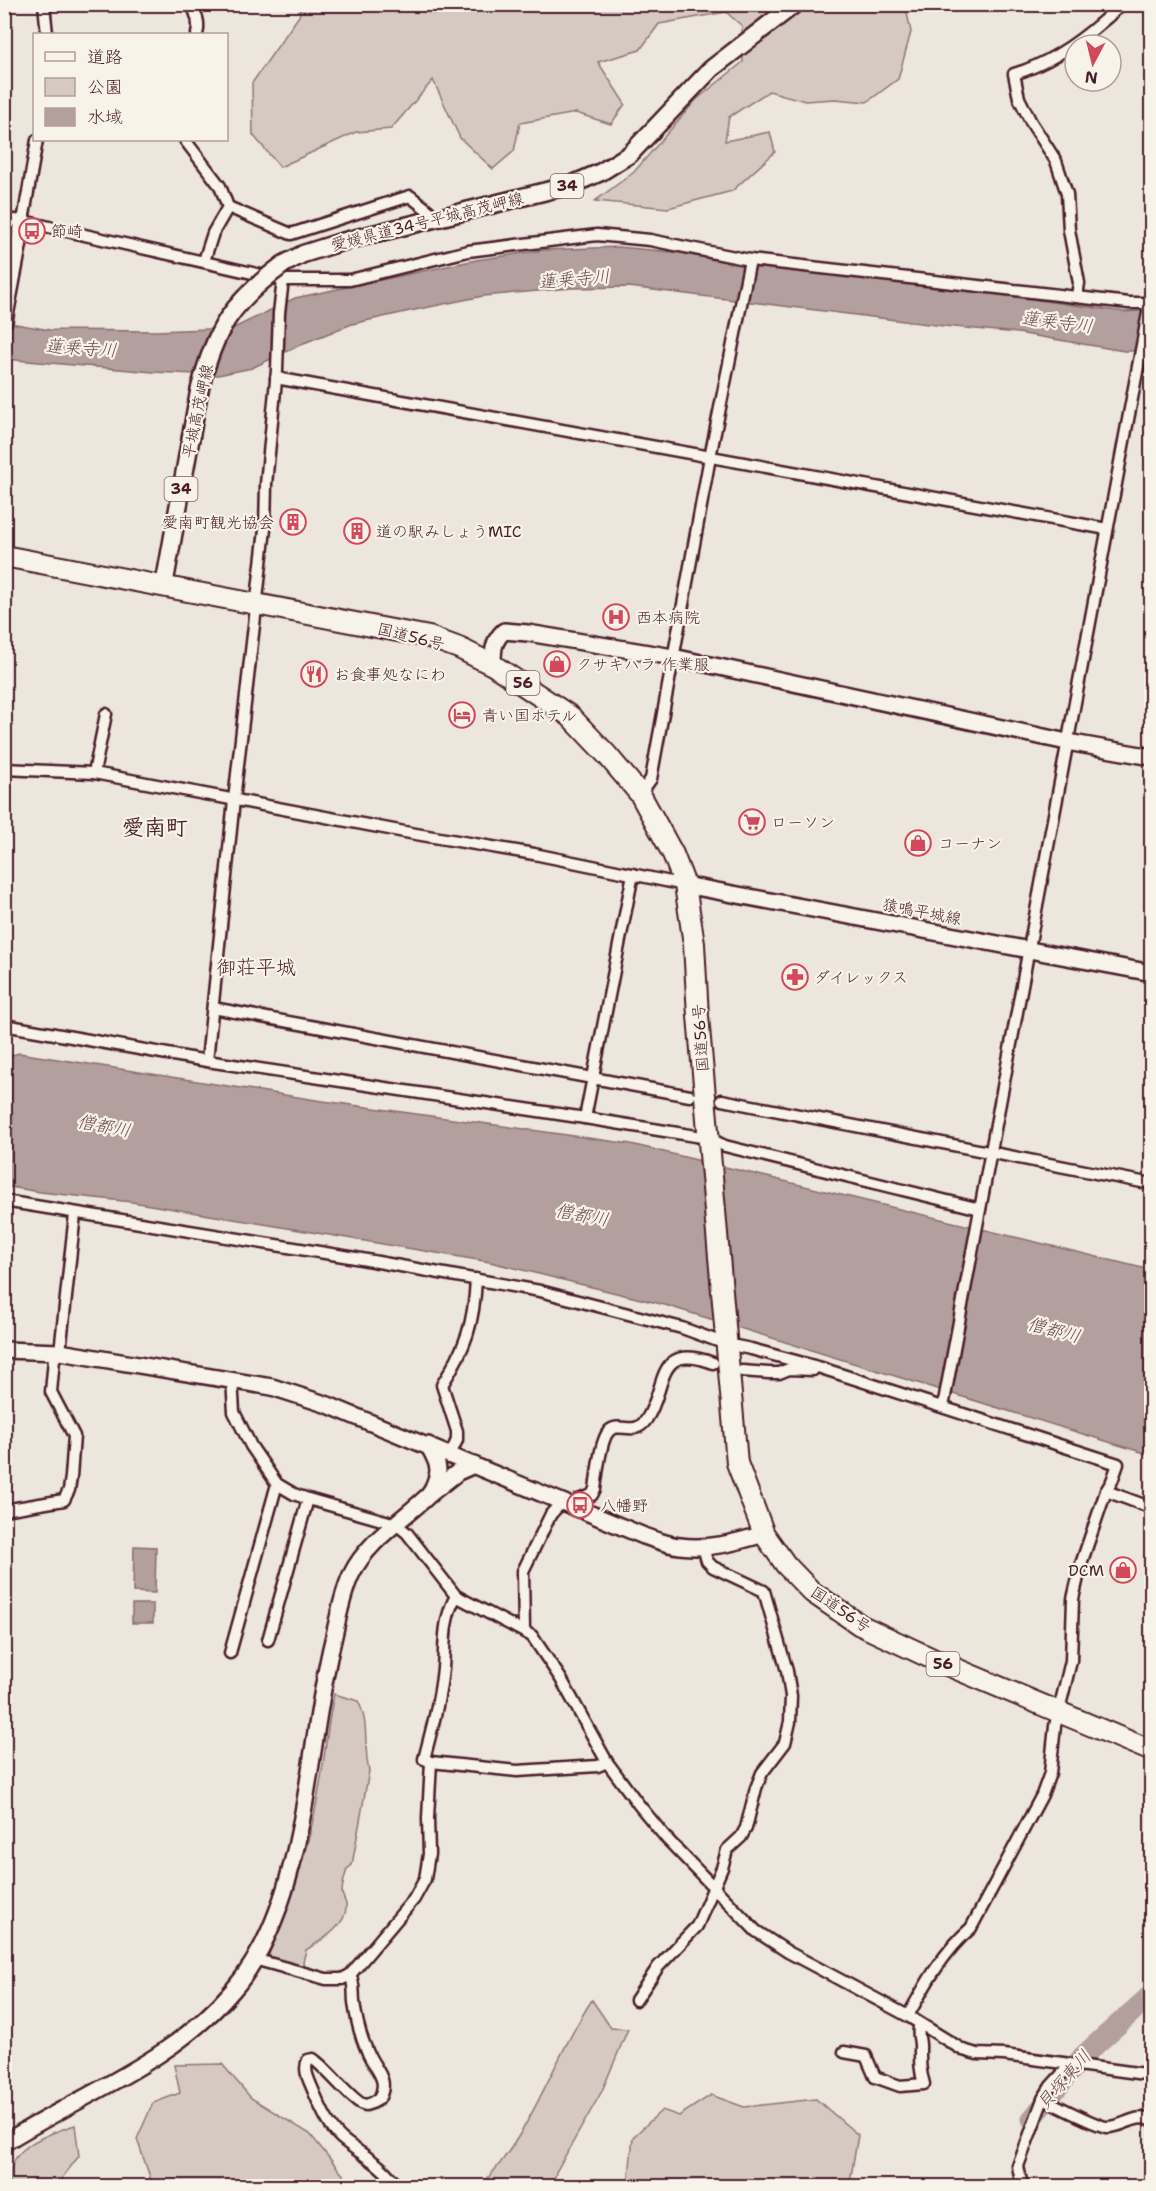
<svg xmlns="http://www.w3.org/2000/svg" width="1156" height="2191" viewBox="0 0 1156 2191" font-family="'Shantell Sans','Klee One',sans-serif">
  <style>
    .green { fill: #d5c9c2; stroke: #907476; stroke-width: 1.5 }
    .water { fill: #b39f9d; stroke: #896c6f; stroke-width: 1.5 }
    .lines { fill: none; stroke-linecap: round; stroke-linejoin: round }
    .river { stroke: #b39f9d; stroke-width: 21 }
    .street-casing { stroke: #4a1f2b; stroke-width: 15 }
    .secondary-casing { stroke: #4a1f2b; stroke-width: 20 }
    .primary-casing { stroke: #4a1f2b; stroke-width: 21 }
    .highway-casing { stroke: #4a1f2b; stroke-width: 24 }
    .street { stroke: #f7f3e8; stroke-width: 10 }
    .secondary { stroke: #f7f3e8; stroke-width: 15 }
    .primary { stroke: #f7f3e8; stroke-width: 16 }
    .highway { stroke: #f7f3e8; stroke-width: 20 }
    .primary-bridge-casing { stroke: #4a1f2b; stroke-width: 21; stroke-linecap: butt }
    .primary-bridge { stroke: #f7f3e8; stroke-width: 16 }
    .labels { text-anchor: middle; stroke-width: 4.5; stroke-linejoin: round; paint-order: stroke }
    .shield { fill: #f7f3e8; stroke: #7e5f64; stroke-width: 1.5 }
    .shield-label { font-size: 15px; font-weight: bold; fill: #4a1f2b }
    .street-label { font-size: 16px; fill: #4a1f2b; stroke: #f7f3e8 }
    .poi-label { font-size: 16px; fill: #4a1f2b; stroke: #f7f3e8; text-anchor: start }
    .water-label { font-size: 18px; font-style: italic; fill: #6f4c53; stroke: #f7f3e8 }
    .quarter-label { font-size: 20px; fill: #4a1f2b; stroke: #f7f3e8 }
    .district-label { font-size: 22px; font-weight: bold; fill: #4a1f2b; stroke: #f7f3e8 }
  </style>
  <rect width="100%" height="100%" fill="#ece6dd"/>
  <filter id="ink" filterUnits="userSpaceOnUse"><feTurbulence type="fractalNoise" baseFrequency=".0167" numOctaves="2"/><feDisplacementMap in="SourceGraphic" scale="12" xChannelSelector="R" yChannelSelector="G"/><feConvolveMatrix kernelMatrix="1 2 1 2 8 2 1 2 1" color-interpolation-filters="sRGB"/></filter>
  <g filter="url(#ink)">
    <g class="green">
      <polygon points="302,5 910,5 907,13 911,32 898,79 867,102 835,99 805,101 769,91 729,117 725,141 770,132 775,152 732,191 668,208 595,201 634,172 696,100 743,62 742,26 726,12 659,24 640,50 598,62 625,104 611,124 576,113 520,123 514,151 493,169 460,138 433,80 391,129 356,132 280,167 253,135 252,83 299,16"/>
      <path d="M334 1694 358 1701C370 1723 363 1748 369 1771L352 1865 347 1869C345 1876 342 1885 342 1892 342 1897 346 1901 346 1905 348 1926 320 1941 306 1950L303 1962 305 1968 270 1958 269 1954C292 1902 309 1846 319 1790 325 1758 327 1726 334 1694Z"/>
      <path d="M592 2000 611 2028 628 2029 602 2091 556 2172 553 2186H480C532 2135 552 2060 592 2000Z"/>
      <polygon points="222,2064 251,2098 310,2134 352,2186 153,2186 137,2139 153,2103 180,2093 174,2065"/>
      <polygon points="711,2095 744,2107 816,2099 858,2135 850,2182 845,2186 628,2186 633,2137 662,2110 679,2116"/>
      <path d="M75 2125 79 2156 62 2178 66 2186H11C2 2149 47 2134 75 2125Z"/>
    </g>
    <g class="water">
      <polygon points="619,247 683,253 715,260 951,288 1125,312 1151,310 1152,351 1124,351 1018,333 944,326 629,287 571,288 483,296 410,311 352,324 304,343 252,368 218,375 153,372 5,359 4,322 50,330 156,331 234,328 295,298 476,260 544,250"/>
      <polygon points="19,1053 316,1100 631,1144 1151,1270 1151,1455 665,1305 490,1262 132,1202 40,1192 5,1186 5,1057"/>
      <polygon points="134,1546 156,1547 155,1593 133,1592"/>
      <rect x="132" y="1604" width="21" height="19"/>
    </g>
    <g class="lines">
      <polyline class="river" points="1032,2119 1083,2056 1152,1994"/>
      <g class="street-casing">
        <g id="street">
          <polyline points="44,4 47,34"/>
          <path d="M191 4C197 14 200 24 197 34"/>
          <polyline points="185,140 220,186 228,207 213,233 204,261"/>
          <polyline points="228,207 291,234 410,196 429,211"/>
          <polyline points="4,219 23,221 283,280 350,280 468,251 597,235 650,240 750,260 1129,303 1152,303"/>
          <polyline points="23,221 37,140"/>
          <path d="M1077 296 1079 283 1069 230 1067 194 1056 161 1031 122 1019 98 1014 74C1048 64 1077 44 1103 21 1109 16 1116 11 1120 4"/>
          <polyline points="276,378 1107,529"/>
          <polyline points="4,769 94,773 410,833 534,854 685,885"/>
          <polyline points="94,773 106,714"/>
          <polyline points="640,794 651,779 710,457 750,260"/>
          <polyline points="213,1008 690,1096"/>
          <polyline points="4,1025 207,1061 585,1118 633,874"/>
          <polyline points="207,1061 234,800 265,529 266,484 277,370 279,313 283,280"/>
          <polyline points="722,1100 1152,1184"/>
          <polyline points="585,1118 708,1138 725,1146 980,1209"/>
          <path d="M4 1201 350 1257 540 1291 682 1328 726 1344 751 1349 818 1367 1118 1464 1112 1481 1106 1491 1081 1564 1073 1599 1071 1661 1055 1726 1050 1773 1042 1795 971 1928C943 1952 925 1985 908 2016"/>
          <polyline points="742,1371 769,1373 779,1373 789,1369 813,1370"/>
          <polyline points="232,1379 234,1412 251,1446 277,1484 294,1494 308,1499 396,1524 407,1533 456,1596 532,1636 561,1679 607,1762 639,1805 667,1839 756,1931 788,1952 908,2016 963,2050 977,2054 1004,2055 1152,2075"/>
          <polyline points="943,1407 1148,313 1148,303"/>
          <path d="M450 1455 457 1440V1431L442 1385C466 1347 474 1324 476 1279"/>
          <polyline points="1106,1491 1152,1508"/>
          <path d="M571 1506 578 1500 592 1495 595 1489C597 1476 600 1440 609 1431 620 1421 634 1437 646 1420 668 1388 654 1341 713 1363"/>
          <polyline points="4,1510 64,1500 69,1490 71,1477 74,1436 51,1392 54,1359 60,1352 75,1214"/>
          <polyline points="524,1631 523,1571 551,1514 562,1502"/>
          <polyline points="268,1640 308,1499"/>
          <polyline points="230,1653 277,1484"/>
          <polyline points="431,1762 517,1771 598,1766 607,1762"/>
          <path d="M254 1959 326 1979H342L350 1975 414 1899 425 1879 429 1854 428 1818 431 1762 424 1759C432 1729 440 1699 443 1668 445 1642 443 1619 456 1596"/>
          <path d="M350 1975C355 1984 353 1993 354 2002 356 2018 361 2038 368 2053 375 2070 390 2079 379 2099 376 2101 370 2104 366 2105 355 2105 326 2067 313 2059L308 2060C303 2070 309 2080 313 2090 320 2106 328 2126 341 2138 359 2154 384 2164 396 2186"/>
          <polyline points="636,2000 658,1967 697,1926 722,1868 727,1850 741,1837 746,1828 756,1788 762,1773 785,1743 790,1722 791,1696 787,1671 764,1591 713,1567 707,1561 703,1547"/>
          <path d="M844 2052 866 2056 875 2077 900 2086 924 2084C920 2071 920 2063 920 2049 921 2040 916 2033 920 2024"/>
          <path d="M1043 2099C1057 2105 1095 2126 1107 2127 1124 2128 1135 2112 1152 2121"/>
          <polyline points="1022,2186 1018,2166 1043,2099 1051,2086 1070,2065"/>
        </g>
      </g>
      <g class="secondary-casing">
        <g id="secondary">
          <polyline points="4,321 23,221"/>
          <path d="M493 665C493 650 493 641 504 631L528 633 673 657 1067 742 1152 757"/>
          <polyline points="685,885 1152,973"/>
          <path d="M4 1350 60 1352 272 1387 328 1405 644 1536C656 1540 668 1545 680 1546 709 1550 737 1542 764 1534"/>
          <path d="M428 1445C441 1468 441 1471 430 1494L458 1472 474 1465"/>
          <path d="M4 2143C82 2094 173 2062 233 1990 308 1903 306 1748 333 1640 338 1619 342 1594 351 1575 367 1541 404 1519 430 1494"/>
        </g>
      </g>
      <g class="primary-casing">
        <g id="primary">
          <polyline points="284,264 303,254 341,242 571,185 601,172 630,154 711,69 795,4"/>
          <polyline points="164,586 199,392"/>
        </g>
      </g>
      <g class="highway-casing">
        <polyline id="highway" points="4,556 429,637 459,648 493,665 570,716 607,755 640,794 673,854 685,885 694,944 698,1016 737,1463 764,1534 786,1565 812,1592 860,1625 935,1660 1152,1751"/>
      </g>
      <use href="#street" class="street"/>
      <use href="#secondary" class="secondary"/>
      <use href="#primary" class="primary"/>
      <use href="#highway" class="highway"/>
      <g class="primary-bridge-casing">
        <path id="primary-bridge" d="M199 392C215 328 231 303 284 264"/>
      </g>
      <use href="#primary-bridge" class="primary-bridge"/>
    </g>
  </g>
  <defs>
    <g id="bus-ring" transform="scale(1.35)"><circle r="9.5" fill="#f7f3e8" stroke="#d1495b" stroke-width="1.5"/><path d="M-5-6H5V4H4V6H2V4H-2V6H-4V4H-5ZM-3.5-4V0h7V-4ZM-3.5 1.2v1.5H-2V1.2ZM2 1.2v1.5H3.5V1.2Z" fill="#d1495b"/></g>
    <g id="building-ring" transform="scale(1.35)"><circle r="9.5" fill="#f7f3e8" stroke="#d1495b" stroke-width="1.5"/><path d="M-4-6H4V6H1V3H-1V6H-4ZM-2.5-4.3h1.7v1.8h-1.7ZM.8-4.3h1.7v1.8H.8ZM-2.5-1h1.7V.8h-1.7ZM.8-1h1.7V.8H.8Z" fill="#d1495b"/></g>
    <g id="hospital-ring" transform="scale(1.35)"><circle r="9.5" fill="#f7f3e8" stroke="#d1495b" stroke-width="1.5"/><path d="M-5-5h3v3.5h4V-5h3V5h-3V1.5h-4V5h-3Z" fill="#d1495b"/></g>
    <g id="shop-ring" transform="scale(1.35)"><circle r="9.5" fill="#f7f3e8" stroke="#d1495b" stroke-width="1.5"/><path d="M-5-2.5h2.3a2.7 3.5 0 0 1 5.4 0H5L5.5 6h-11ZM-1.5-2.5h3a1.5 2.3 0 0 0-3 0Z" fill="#d1495b"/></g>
    <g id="restaurant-ring" transform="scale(1.35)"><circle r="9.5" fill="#f7f3e8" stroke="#d1495b" stroke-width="1.5"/><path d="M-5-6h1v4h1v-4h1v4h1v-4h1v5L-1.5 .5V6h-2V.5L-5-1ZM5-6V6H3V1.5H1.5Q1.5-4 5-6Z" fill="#d1495b"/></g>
    <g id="hotel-ring" transform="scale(1.35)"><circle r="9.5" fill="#f7f3e8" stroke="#d1495b" stroke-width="1.5"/><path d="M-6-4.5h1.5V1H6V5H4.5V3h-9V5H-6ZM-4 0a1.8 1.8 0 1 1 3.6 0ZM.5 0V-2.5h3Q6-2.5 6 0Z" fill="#d1495b"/></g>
    <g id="supermarket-ring" transform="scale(1.35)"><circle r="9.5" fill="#f7f3e8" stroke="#d1495b" stroke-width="1.5"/><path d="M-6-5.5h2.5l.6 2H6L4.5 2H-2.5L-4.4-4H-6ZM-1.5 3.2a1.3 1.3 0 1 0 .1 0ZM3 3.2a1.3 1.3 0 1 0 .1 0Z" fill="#d1495b"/></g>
    <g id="pharmacy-ring" transform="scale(1.35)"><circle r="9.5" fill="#f7f3e8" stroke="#d1495b" stroke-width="1.5"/><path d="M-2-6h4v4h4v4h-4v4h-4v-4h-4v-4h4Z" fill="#d1495b"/></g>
  </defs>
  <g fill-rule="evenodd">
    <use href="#bus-ring" x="32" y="231"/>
    <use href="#building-ring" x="293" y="522"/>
    <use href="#building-ring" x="357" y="531"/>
    <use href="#hospital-ring" x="616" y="617"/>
    <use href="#shop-ring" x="557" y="664"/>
    <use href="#restaurant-ring" x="314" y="674"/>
    <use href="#hotel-ring" x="462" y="715"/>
    <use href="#supermarket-ring" x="752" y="822"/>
    <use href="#shop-ring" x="918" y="843"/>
    <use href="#pharmacy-ring" x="795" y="977"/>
    <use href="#bus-ring" x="580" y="1505"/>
    <use href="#shop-ring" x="1123" y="1570"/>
  </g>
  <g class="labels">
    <g class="shield">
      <rect x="550.5" y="174" width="33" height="24" rx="4.5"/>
      <rect x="164.5" y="477" width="33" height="24" rx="4.5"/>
      <rect x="506.5" y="671" width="33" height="24" rx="4.5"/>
      <rect x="926.5" y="1652" width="33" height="24" rx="4.5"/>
    </g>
    <g class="shield-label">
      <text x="567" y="191">34</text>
      <text x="181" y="494">34</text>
      <text x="523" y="688">56</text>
      <text x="943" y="1669">56</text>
    </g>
    <g class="street-label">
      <text transform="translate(427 221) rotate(-14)" y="6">愛媛県道34号平城高茂岬線</text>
      <text transform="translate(197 411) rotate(-78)" y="6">平城高茂岬線</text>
      <text transform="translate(411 636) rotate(14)" y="6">国道56号</text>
      <text transform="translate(922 911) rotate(11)" y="6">猿鳴平城線</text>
      <text transform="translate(700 1038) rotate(-94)" y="6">国道56号</text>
      <text transform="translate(841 1609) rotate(34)" y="6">国道56号</text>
    </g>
    <g class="poi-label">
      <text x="51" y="237">節崎</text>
      <text x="274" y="528" text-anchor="end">愛南町観光協会</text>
      <text x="376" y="537">道の駅みしょうMIC</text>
      <text x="636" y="623">西本病院</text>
      <text x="576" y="670">クサキハラ 作業服</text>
      <text x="334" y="680">お食事処なにわ</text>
      <text x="482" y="721">青い国ホテル</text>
      <text x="771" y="828">ローソン</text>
      <text x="938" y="849">コーナン</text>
      <text x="814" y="983">ダイレックス</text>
      <text x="600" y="1511">八幡野</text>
      <text x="1104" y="1576" text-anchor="end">DCM</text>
    </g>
    <g class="water-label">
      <text transform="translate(574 279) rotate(-5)" y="6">蓮乗寺川</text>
      <text transform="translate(1057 322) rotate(7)" y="6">蓮乗寺川</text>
      <text transform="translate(81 348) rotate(4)" y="6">蓮乗寺川</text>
      <text transform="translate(104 1126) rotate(11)" y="6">僧都川</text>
      <text transform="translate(582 1215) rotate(11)" y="6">僧都川</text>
      <text transform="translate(1054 1330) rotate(15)" y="6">僧都川</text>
      <text transform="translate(1064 2080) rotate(-49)" y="6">貝塚東川</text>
    </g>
    <g class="quarter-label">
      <text x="256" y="974">御荘平城</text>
    </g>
    <g class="district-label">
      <text x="155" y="835">愛南町</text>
    </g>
  </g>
  <rect width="1156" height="2191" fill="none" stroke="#f7f3e8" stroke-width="24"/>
  <rect x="12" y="12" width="1132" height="2167" fill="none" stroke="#4a1f2b" stroke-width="2" filter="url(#ink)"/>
  <rect x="33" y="33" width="195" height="108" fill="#f7f3e8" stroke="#b29e9c" stroke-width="1.5"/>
  <rect x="45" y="52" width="30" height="9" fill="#f7f3e8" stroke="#b29e9c" stroke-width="1.5"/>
  <text x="87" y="63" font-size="18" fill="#4a1f2b">道路</text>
  <rect x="45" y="78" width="30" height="18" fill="#d5c9c2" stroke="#b29e9c" stroke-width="1.5"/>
  <text x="87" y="93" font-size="18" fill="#4a1f2b">公園</text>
  <rect x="45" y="108" width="30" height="18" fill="#b39f9d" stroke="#b29e9c" stroke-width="1.5"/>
  <text x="87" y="123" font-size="18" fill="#4a1f2b">水域</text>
  <g transform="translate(1093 63) rotate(187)"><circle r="28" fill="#f7f3e8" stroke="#b29e9c" stroke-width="1.5"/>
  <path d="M0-4.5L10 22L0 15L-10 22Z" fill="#d1495b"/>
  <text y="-9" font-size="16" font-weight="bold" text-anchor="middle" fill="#4a1f2b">N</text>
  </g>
</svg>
